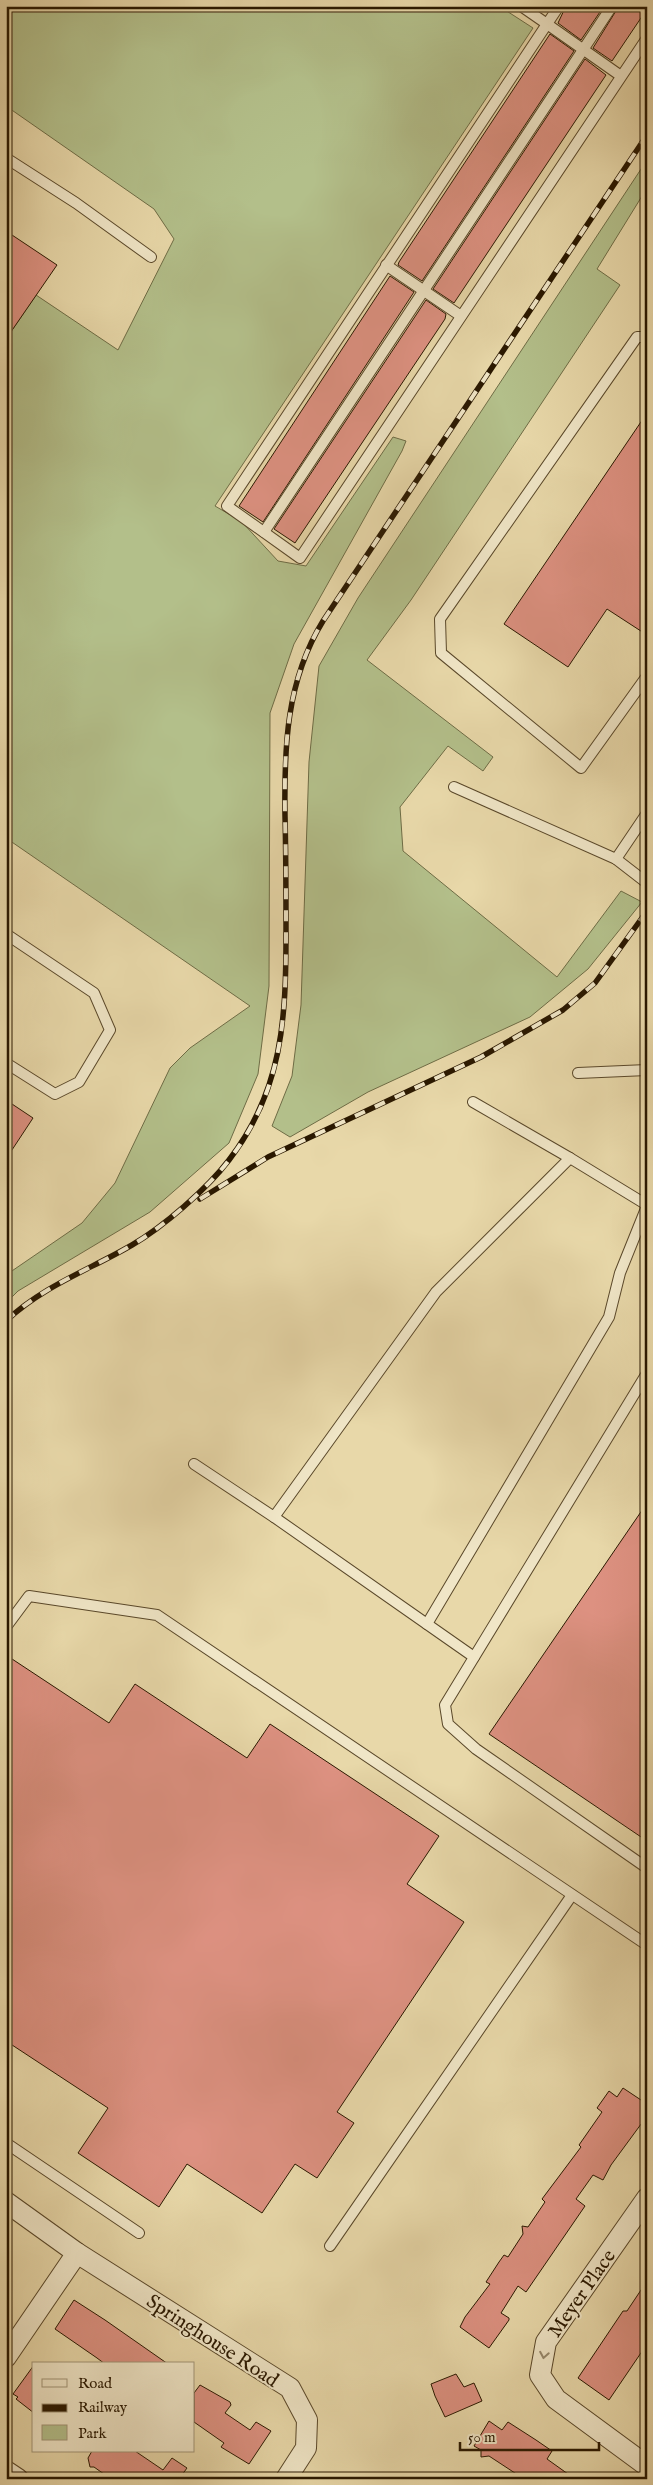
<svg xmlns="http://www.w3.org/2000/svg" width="653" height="2485" viewBox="0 0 653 2485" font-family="'IM FELL English',serif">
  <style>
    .green { fill: #b3bf8a; stroke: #6e6c45 }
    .building { fill: #dd9181; stroke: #2a1800 }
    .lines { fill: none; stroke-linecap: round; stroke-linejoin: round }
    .service-casing { stroke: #5a482a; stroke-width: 12 }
    .minor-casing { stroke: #5a482a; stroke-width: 22 }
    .service { stroke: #f0e6c7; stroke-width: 10 }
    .minor { stroke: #f0e6c7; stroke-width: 20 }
    .rail-casing { stroke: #2a1800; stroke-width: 5.5 }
    .rail { stroke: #f0e6c7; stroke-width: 4; stroke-dasharray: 11; stroke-linecap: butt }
    .oneway { stroke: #97896d }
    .labels { text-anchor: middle; stroke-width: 4; stroke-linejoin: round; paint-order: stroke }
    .street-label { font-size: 20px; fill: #2a1800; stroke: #f0e6c7 }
  </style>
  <rect width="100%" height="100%" fill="#e8d8a9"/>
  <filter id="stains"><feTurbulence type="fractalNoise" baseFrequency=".004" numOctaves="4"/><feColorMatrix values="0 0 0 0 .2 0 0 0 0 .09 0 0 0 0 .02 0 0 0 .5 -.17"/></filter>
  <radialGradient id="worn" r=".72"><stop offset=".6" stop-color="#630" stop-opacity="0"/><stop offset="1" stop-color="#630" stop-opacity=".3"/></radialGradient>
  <g class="green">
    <polygon points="6,6 499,6 533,28 215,506 241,521 278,561 306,566 393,437 406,441 402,451 294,644 270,713 269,986 258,1074 229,1143 150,1212 18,1291 6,1303 6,1275 82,1223 115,1183 170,1068 190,1048 250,1006 6,838 6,339 36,295 118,350 174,239 154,209 6,106"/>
    <polygon points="647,160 647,188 597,269 620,285 411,600 367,660 493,757 483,771 448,746 400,807 403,851 557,977 621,891 642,902 588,969 530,1017 368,1092 290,1137 272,1126 292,1076 301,1005 309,762 319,666 358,598"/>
  </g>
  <g class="building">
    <polygon points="566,6 604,6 581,40 558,23"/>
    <polygon points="619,6 647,6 647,9 612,61 593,48"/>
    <polygon points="550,34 574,51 422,281 398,265 399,262"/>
    <polygon points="585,59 606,75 454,303 433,289"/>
    <polygon points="6,231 57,265 6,339"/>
    <polygon points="390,276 414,292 263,522 239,506"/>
    <polygon points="426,300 446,314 445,319 295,543 274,529"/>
    <polygon points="647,413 647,635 607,609 568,667 504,624"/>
    <polygon points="6,1100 33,1118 6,1159"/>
    <polygon points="647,1503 647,1841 489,1734"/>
    <polygon points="6,1655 109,1723 135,1684 247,1758 270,1724 439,1836 407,1884 464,1922 337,2112 354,2123 317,2178 295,2164 262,2213 187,2164 159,2207 78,2153 108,2108 6,2041"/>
    <polygon points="623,2088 647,2104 647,2116 611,2165 603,2180 593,2175 576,2199 585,2206 526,2292 518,2286 501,2313 509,2318 509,2320 489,2348 460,2327 465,2317 490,2284 486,2282 499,2262 504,2255 508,2257 523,2234 522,2226 528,2227 545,2202 542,2199 581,2147 579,2145 602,2112 597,2108 609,2091 617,2097"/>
    <polygon points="647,2281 647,2344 609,2400 578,2378 623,2311 627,2311"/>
    <polygon points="74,2300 105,2320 168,2364 105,2364 97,2358 55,2329"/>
    <polygon points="34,2365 34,2413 16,2399 18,2397 13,2394"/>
    <polygon points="456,2374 464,2387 474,2383 482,2401 445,2417 435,2396 431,2384"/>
    <polygon points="200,2385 230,2402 231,2405 225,2413 250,2430 256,2422 271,2431 249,2464 221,2447 224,2443 194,2422 194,2393"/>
    <polygon points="489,2421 502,2430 508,2422 536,2440 552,2451 547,2459 575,2479 524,2479 489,2456 481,2457 481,2450 474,2446"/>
    <polygon points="92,2451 135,2451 163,2470 172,2458 187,2468 179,2479 111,2479 94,2467 90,2467 88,2458"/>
  </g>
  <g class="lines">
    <g class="service-casing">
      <g id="service">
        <polyline points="521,6 547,24 559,6"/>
        <polyline points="621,76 547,24 227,506 300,558 647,38"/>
        <polyline points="6,158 76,203 151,257"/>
        <polyline points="386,265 461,316"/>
        <polyline points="647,337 637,337 440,619 441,653 581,768 647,676"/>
        <polyline points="264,532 612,6"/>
        <polyline points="454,787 616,859 647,883"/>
        <polyline points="616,859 647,813"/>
        <polyline points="6,934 94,993 110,1030 79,1082 55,1094 6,1063"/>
        <polyline points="578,1073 647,1070"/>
        <polyline points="473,1102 570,1158"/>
        <polyline points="647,1373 445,1705 448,1724 476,1749 647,1868"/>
        <polyline points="194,1464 274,1517 436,1292 570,1158 647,1205"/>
        <polyline points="274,1517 474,1657"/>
        <polyline points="427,1624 609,1317 620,1273 647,1206"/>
        <polyline points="6,1627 29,1596 157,1615 647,1945"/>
        <polyline points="6,2143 139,2233"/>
        <polyline points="330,2246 572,1895"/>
      </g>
    </g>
    <g class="minor-casing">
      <g id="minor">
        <polyline points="647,2198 546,2342 540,2375 556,2399 647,2466"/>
        <polyline points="6,2202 77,2253 290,2388 307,2420 306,2448 286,2479"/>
        <polyline points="6,2357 77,2253"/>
        <polyline points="6,2471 18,2479"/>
      </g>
    </g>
    <use href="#service" class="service"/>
    <use href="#minor" class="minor"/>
    <g class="rail-casing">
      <g id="rail">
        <polyline points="200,1199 268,1157 481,1057 563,1010 595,983 647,911"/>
        <path d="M6 1321C43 1286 89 1270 132 1245 163 1227 207 1189 229 1160 283 1090 286 1018 286 933 286 894 286 855 285 816 284 748 286 681 323 621L647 135"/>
      </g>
    </g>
    <use href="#rail" class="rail"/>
  </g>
  <defs><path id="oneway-chevron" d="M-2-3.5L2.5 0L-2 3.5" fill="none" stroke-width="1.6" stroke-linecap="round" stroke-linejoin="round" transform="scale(1.25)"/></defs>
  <use class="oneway" href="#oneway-chevron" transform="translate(544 2355) rotate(100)"/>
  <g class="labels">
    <g class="street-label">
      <text transform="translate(581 2293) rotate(-55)" y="7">Meyer Place</text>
      <text transform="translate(213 2340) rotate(33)" y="7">Springhouse Road</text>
    </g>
  </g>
  <rect width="653" height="2485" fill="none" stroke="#e8d8a9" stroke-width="25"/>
  <rect x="8" y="8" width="638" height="2470" fill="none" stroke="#2a1800" stroke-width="2.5"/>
  <rect x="12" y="12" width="628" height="2460" fill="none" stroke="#2a1800"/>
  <rect x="32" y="2362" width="162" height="90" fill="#f0e6c7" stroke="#a19477"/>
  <rect x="42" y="2379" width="25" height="8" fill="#f0e6c7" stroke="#a19477"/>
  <text x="78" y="2388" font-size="15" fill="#2a1800">Road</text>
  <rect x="42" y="2404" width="25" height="8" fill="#2a1800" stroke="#a19477"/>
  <text x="78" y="2412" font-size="15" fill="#2a1800">Railway</text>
  <rect x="42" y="2425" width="25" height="15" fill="#b3bf8a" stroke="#a19477"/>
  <text x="78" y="2438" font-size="15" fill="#2a1800">Park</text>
  <path d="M460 2442v8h139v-8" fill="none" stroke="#2a1800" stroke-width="2.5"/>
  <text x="468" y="2442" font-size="15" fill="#2a1800" stroke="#f0e6c7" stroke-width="4" paint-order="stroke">50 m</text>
  <rect width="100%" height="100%" filter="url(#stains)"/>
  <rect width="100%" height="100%" fill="url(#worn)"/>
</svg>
